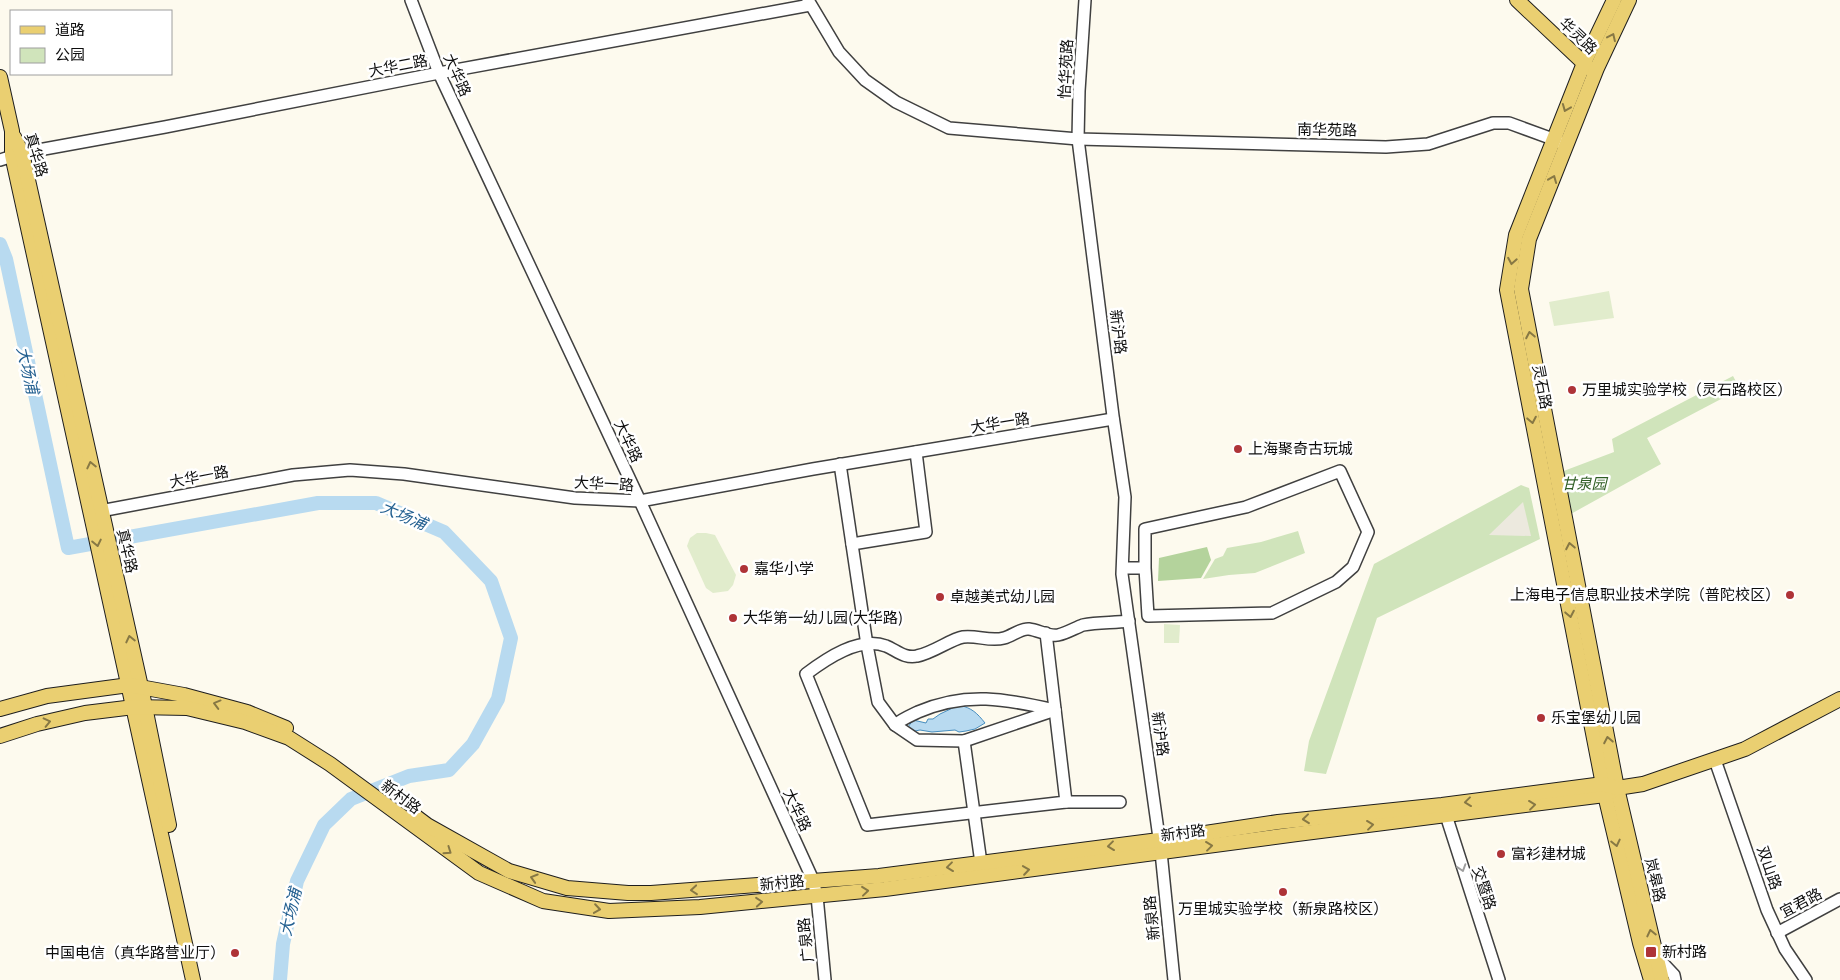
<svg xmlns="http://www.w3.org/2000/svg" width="1840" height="980" viewBox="0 0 1840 980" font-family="Georgia,'Noto Sans SC',serif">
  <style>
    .green { fill: #d0e4bb }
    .forest { fill: #b4d39c }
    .pitch { fill: #e1eccc }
    .plaza { fill: #ece9de }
    .water { fill: #b8daf0; stroke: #468dbf }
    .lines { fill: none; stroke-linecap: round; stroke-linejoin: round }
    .river { stroke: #b8daf0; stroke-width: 14 }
    .minor-casing { stroke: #404040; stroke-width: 14 }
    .major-casing { stroke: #1e1e1e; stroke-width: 16 }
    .minor { stroke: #fff; stroke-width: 11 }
    .major { stroke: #eacf71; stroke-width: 14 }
    .oneway { stroke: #877844 }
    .oneway2 { stroke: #9e9e9e }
    .poi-dot { fill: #ae3337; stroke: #fff; stroke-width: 2 }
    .labels { text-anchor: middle; stroke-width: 5; stroke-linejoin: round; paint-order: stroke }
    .street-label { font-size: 15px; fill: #0d0d0d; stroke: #fff }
    .poi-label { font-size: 15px; fill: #0d0d0d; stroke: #fff; text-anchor: start }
    .park-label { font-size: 15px; font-style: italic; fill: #2f5e24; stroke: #fff }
    .water-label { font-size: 16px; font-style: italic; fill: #236091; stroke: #fff }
  </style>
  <rect width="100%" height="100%" fill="#fdfaee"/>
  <g class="green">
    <polygon points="1733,376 1740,389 1647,438 1661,464 1569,515 1561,472 1614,452 1612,439"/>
    <polygon points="1521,485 1529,488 1540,539 1377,618 1326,774 1304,771 1309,741 1374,564"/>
    <polygon points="1298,531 1305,553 1255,573 1229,575 1203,579 1215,559 1223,556 1227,548 1261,542"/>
  </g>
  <polygon class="forest" points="1207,547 1211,560 1201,578 1158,581 1159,558"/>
  <g class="pitch">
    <polygon points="1609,291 1614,318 1554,326 1549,302"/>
    <polygon points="697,533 706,533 715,535 736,575 733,585 728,591 713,593 706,588 687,546 690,538"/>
    <polygon points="1164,624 1180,625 1179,643 1164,643"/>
  </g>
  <polygon class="plaza" points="1523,502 1531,536 1489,535"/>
  <path class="water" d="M959 705C972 708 977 713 985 723L975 729 966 731 959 732 955 730 932 732 920 730 915 731 908 727 913 720 926 723 928 719H933L940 714Z"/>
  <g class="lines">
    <polyline class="river" points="0,244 6,259 68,548 318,503 376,503 444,532 491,581 511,638 498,699 473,744 449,770 409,776 351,799 324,825 297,881 283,944 280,980"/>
    <g class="minor-casing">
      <g id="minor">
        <polyline points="411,0 439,73 640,501 813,880 817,896 825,980"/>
        <polyline points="808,0 839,52 865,80 896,102 949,128 1078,139 1386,147 1428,144 1493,123 1509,123 1561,142"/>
        <polyline points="1085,0 1079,91 1078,139 1113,416 1125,497 1122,574 1161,852 1174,980"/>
        <polyline points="0,160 22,153 165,127 439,73 810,5"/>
        <polyline points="840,464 867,645 878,702 895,725 917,740 964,741 1055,710"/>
        <polyline points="95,512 293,475 350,470 404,474 575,498 640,501 813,469 1113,419"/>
        <polyline points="852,544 926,532 916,452"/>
        <polyline points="1123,568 1145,568 1148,616 1272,613 1336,582 1353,567 1368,532 1340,471 1246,507 1145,529 1145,568"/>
        <path d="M1046 633 1066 802 867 825 806 674C826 659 859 636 886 646 896 650 905 659 917 656 933 653 951 639 963 637 977 635 990 642 1004 638 1012 636 1021 628 1029 629 1038 630 1050 637 1058 635 1067 633 1075 628 1083 625 1098 622 1114 623 1129 621"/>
        <path d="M895 725C902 719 910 716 918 712 966 691 1006 699 1055 710"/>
        <polyline points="964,741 981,863"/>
        <polyline points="1715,760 1767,910 1785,949 1806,980"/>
        <polyline points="1066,802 1120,802"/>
        <polyline points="1444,809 1499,980"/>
        <polyline points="1777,933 1840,899"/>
        <polyline points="1657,957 1674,975 1675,980"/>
      </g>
    </g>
    <g class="major-casing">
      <g id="major">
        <polyline points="1517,0 1589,68"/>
        <polyline points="1614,0 1584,63 1516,235 1507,290 1605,795 1640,943 1651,980"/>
        <polyline points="1629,0 1597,68 1529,239 1521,289 1617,788 1662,980"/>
        <polyline points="0,77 12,131 12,155 193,980"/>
        <polyline points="14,137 22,153 141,687 169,825"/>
        <polyline points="0,709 47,696 129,685 184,695 247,712 286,728"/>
        <polyline points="0,736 37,724 85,713 134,707 187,708 245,722 289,738 330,764 479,873 543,901 609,911 700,907 885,889 1297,834 1605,795 1617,788 1643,784 1745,749 1840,699"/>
        <polyline points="415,816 427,825 509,871 567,888 628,893 651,893 879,876 1159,840 1278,822 1442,805 1603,784 1617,788"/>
      </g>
    </g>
    <use href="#minor" class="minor"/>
    <use href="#major" class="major"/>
  </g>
  <defs><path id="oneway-chevron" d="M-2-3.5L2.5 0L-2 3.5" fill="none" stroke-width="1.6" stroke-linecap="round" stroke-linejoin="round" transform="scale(1.25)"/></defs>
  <g class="oneway">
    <use href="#oneway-chevron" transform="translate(1612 37) rotate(-65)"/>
    <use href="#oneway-chevron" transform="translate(1566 108) rotate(112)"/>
    <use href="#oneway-chevron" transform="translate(1553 179) rotate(-68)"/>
    <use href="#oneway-chevron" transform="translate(1512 261) rotate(100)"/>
    <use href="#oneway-chevron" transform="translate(1530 335) rotate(-101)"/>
    <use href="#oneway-chevron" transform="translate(1532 420) rotate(79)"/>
    <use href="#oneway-chevron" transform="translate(91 465) rotate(-103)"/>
    <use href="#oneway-chevron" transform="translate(97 543) rotate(78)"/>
    <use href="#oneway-chevron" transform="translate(1570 546) rotate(-101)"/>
    <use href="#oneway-chevron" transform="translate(1570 614) rotate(79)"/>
    <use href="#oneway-chevron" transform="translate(130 639) rotate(-103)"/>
    <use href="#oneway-chevron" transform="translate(217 704) rotate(-165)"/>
    <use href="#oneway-chevron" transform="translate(47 722) rotate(-13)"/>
    <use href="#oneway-chevron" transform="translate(1608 740) rotate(-101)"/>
    <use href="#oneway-chevron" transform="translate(1468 802) rotate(173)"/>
    <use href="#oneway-chevron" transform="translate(1532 805) rotate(-7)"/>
    <use href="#oneway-chevron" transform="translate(1306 819) rotate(174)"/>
    <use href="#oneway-chevron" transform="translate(1370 825) rotate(-7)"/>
    <use href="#oneway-chevron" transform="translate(1616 843) rotate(77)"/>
    <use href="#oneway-chevron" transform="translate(1111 846) rotate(173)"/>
    <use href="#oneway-chevron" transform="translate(1209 846) rotate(-7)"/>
    <use href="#oneway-chevron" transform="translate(448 851) rotate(35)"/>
    <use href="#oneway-chevron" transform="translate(950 867) rotate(173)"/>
    <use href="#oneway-chevron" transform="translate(1026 870) rotate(-8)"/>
    <use href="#oneway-chevron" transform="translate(534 878) rotate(-163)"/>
    <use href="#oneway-chevron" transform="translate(694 890) rotate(175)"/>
    <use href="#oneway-chevron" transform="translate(865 891) rotate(-6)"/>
    <use href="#oneway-chevron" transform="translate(759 902) rotate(-5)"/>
    <use href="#oneway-chevron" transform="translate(597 909) rotate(8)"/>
    <use href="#oneway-chevron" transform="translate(1651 933) rotate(-103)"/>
  </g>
  <use class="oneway2" href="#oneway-chevron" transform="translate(1462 868) rotate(72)"/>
  <g class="poi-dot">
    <circle cx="1572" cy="390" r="5"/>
    <circle cx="1238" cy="449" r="5"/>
    <circle cx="744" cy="569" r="5"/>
    <circle cx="1790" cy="595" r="5"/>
    <circle cx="940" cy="597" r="5"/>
    <circle cx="733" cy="618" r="5"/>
    <circle cx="1541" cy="718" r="5"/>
    <circle cx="1501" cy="854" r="5"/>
    <circle cx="1283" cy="892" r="5"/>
    <rect x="1645" y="946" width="12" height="12" rx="2.5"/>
    <circle cx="235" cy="953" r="5"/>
  </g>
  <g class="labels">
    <g class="street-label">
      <text transform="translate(1578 36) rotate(44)" y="5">华灵路</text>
      <text transform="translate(398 66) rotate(-11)" y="5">大华二路</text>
      <text transform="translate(1066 69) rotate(-87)" y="5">怡华苑路</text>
      <text transform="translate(457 75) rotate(66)" y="5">大华路</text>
      <text transform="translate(1327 130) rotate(1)" y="5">南华苑路</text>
      <text transform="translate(36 155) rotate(73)" y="5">真华路</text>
      <text transform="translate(1118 332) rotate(83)" y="5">新沪路</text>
      <text transform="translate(1542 387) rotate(79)" y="5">灵石路</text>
      <text transform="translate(1000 423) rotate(-9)" y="5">大华一路</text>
      <text transform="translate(628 441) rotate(65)" y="5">大华路</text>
      <text transform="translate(199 477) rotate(-11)" y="5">大华一路</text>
      <text transform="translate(604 484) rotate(3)" y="5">大华一路</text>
      <text transform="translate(127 551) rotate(77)" y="5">真华路</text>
      <text transform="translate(1160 734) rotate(82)" y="5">新沪路</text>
      <text transform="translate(401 797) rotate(37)" y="5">新村路</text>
      <text transform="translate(797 810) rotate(65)" y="5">大华路</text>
      <text transform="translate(1183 833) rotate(-7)" y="5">新村路</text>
      <text transform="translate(1769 868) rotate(71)" y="5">双山路</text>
      <text transform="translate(1655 880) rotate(77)" y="5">岚皋路</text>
      <text transform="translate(782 883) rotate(-6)" y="5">新村路</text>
      <text transform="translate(1484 888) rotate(72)" y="5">交暨路</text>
      <text transform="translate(1801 903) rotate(-28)" y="5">宜君路</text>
      <text transform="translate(1152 918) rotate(-96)" y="5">新泉路</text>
      <text transform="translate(806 940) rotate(-96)" y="5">广泉路</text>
    </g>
    <g class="poi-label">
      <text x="1582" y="395">万里城实验学校（灵石路校区）</text>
      <text x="1248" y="454">上海聚奇古玩城</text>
      <text x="754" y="574">嘉华小学</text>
      <text x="1780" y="600" text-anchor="end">上海电子信息职业技术学院（普陀校区）</text>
      <text x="950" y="602">卓越美式幼儿园</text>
      <text x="743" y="623">大华第一幼儿园(大华路)</text>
      <text x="1551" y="723">乐宝堡幼儿园</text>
      <text x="1511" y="859">富衫建材城</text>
      <text x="1283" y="914" text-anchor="middle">万里城实验学校（新泉路校区）</text>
      <text x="1662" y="957">新村路</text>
      <text x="225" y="958" text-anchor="end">中国电信（真华路营业厅）</text>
    </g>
    <g class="park-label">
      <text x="1584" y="489">甘泉园</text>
    </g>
    <g class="water-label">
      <text transform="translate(28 370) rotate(77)" y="6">大场浦</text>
      <text transform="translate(404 515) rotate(23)" y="6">大场浦</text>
      <text transform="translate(290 912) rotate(-77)" y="6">大场浦</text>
    </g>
  </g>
  <rect x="10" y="10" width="162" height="65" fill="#ffffff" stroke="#9e9e9e"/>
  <rect x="20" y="26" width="25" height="8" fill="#eacf71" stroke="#9e9e9e"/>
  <text x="55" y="35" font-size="15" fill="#0d0d0d">道路</text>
  <rect x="20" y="48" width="25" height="15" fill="#d0e4bb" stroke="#9e9e9e"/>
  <text x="55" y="60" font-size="15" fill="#0d0d0d">公园</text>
</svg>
